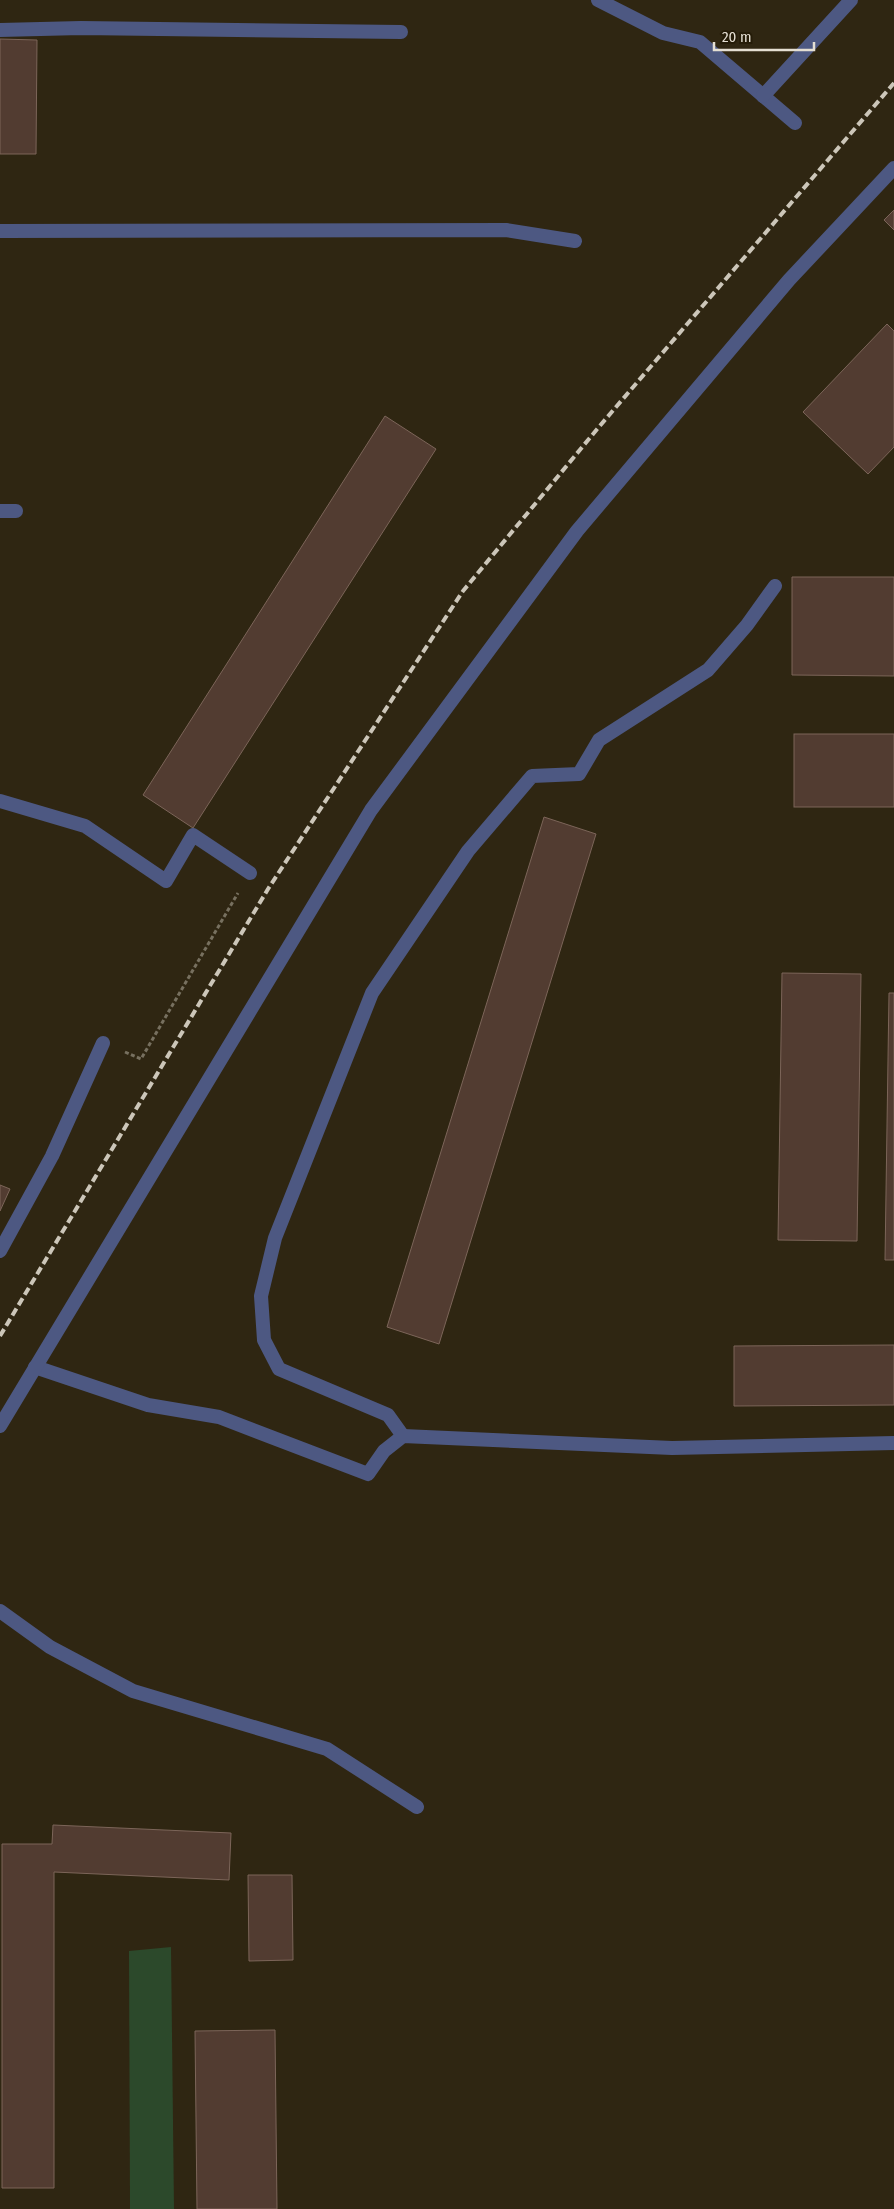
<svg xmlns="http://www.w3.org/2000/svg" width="894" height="2209" viewBox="0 0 894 2209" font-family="'Fira Sans Condensed',sans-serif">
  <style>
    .green { fill: #2c492b }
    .building { fill: #523c31; stroke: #7c6559 }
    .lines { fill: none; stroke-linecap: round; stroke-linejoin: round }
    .path { stroke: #77705f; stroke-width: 3; stroke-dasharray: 4 2.5; stroke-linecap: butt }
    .service { stroke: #4d5882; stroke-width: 14 }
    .minor { stroke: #4d5882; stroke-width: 14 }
    .rail { stroke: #ccc6b9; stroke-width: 4; stroke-dasharray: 8 4; stroke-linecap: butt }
  </style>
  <rect width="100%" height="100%" fill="#2f2612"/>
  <polygon class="green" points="171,1947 174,2209 130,2209 129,1951"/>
  <g class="building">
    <polygon points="0,39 37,40 36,154 0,154"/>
    <polygon points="894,210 894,230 884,220"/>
    <polygon points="887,324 894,331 894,447 868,474 803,412"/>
    <polygon points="385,416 436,449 193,828 143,795"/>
    <polygon points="792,577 894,577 894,676 792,675"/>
    <rect x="794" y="734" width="100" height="73"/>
    <polygon points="544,817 596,834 439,1344 387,1327"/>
    <polygon points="782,973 861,974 857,1241 778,1240"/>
    <polygon points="889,993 894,993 894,1260 885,1260"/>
    <polygon points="0,1185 10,1189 0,1211"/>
    <polygon points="894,1345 894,1405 734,1406 734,1346"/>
    <polygon points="53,1825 231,1833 229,1880 54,1872 54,2188 2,2188 2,1844 52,1844"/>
    <polygon points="248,1875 292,1875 293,1960 249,1961"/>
    <polygon points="275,2030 277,2209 197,2209 195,2031"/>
  </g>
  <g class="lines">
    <polyline class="path" points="125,1052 141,1059 238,893"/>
    <g class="service">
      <polyline points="598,0 663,33 700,42 795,123"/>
      <polyline points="0,30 81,28 401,32"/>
      <polyline points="763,96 851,0"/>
      <polyline points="0,511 16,511"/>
      <polyline points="0,801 85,826 166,881 193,835 250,873"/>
      <polyline points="403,1436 388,1415 279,1369 264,1340 261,1296 275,1238 372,993 468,851 532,776 579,774 599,740 708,670 747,625 775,586"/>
      <polyline points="0,1611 50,1647 133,1691 327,1749 417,1807"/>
    </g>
    <g class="minor">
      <polyline points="0,231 506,230 575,241"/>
      <polyline points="0,1251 52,1156 103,1043"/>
      <polyline points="35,1367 148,1405 219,1417 368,1474 384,1451 403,1436 672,1448 894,1443"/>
      <polyline points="0,1426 371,810 577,531 789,280 894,168"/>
    </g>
    <polyline class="rail" points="0,1336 268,889 463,591 598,428 894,83"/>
  </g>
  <path d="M714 42v8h100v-8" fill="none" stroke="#e5dfd3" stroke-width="2.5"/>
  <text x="722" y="42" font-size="15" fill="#e5dfd3" stroke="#251c08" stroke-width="4" paint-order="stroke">20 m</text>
</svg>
